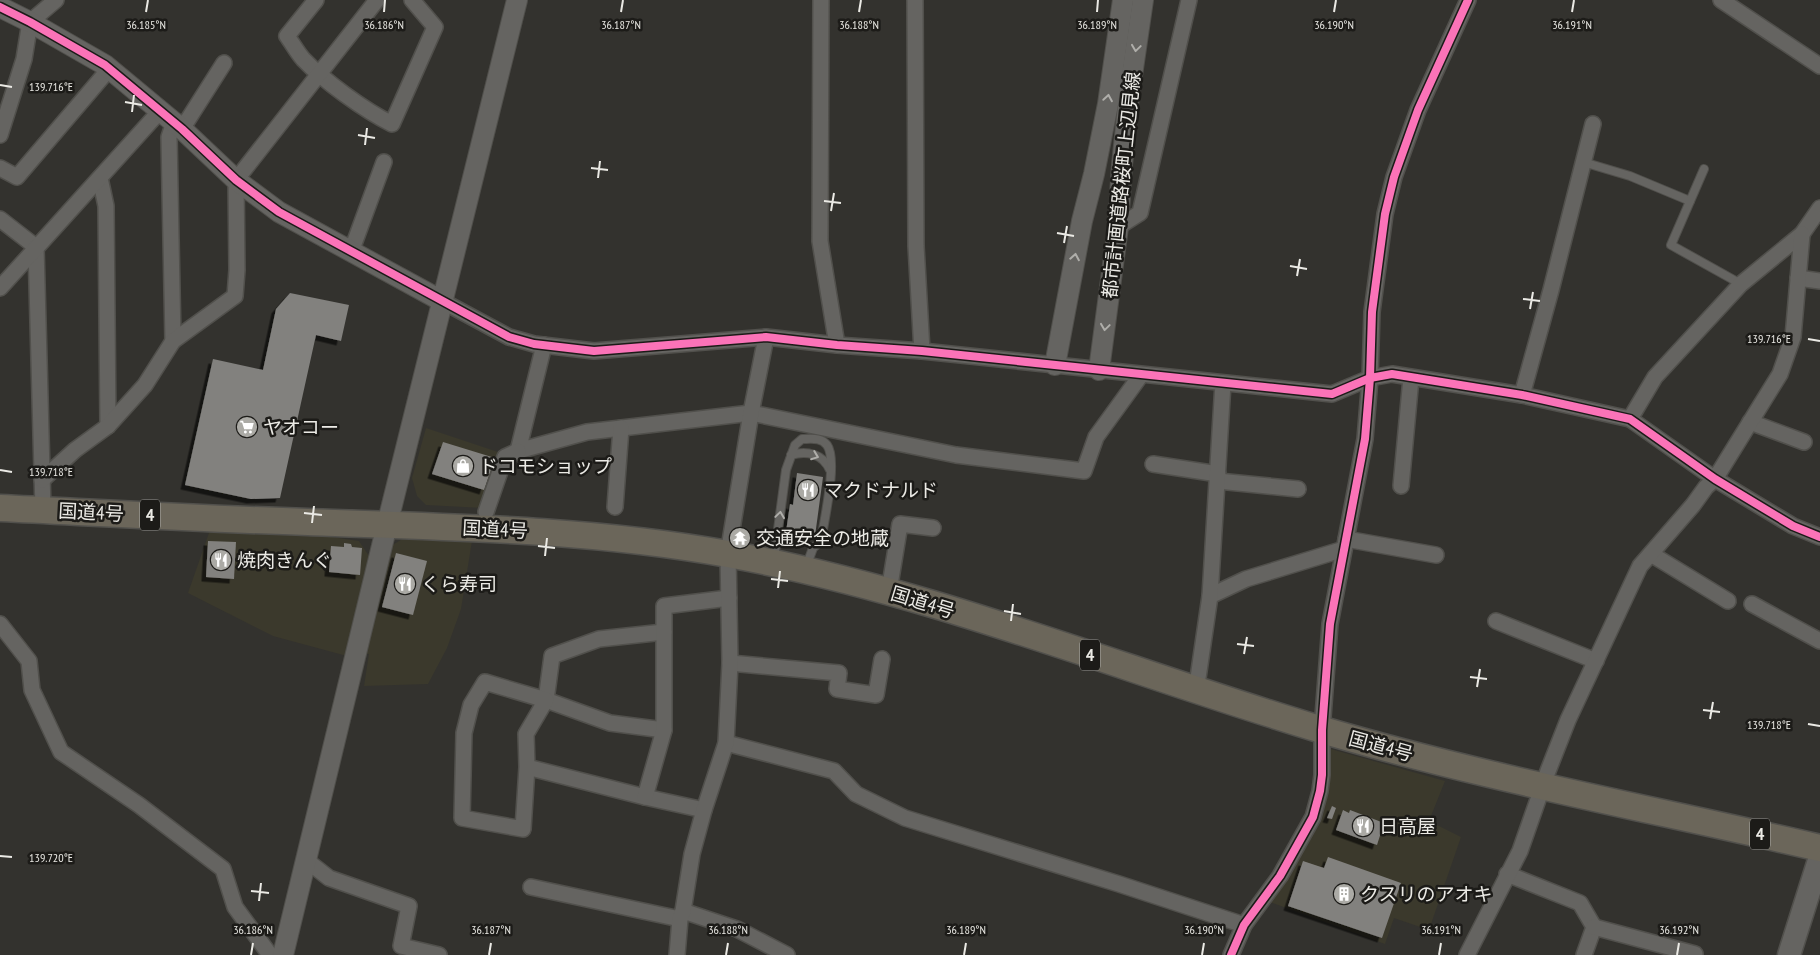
<svg xmlns="http://www.w3.org/2000/svg" width="1820" height="955" viewBox="0 0 1820 955" font-family="'PT Sans Narrow','Noto Sans JP',sans-serif">
  <style>
    .built { fill: #3b392c }
    .building { fill: #82817e; filter: url(#shadow) }
    .lines { fill: none; stroke-linecap: round; stroke-linejoin: round }
    .service-casing { stroke: #51504c; stroke-width: 10 }
    .minor-casing { stroke: #51504c; stroke-width: 18 }
    .tertiary-casing { stroke: #51504c; stroke-width: 22 }
    .secondary-casing { stroke: #51504c; stroke-width: 25 }
    .trunk-casing { stroke: #51504c; stroke-width: 29 }
    .service { stroke: #656461; stroke-width: 8 }
    .minor { stroke: #656461; stroke-width: 15 }
    .tertiary { stroke: #656461; stroke-width: 20 }
    .secondary { stroke: #656461; stroke-width: 22 }
    .trunk { stroke: #6b665a; stroke-width: 26 }
    .cycleway-casing { stroke: #1c1b18; stroke-width: 11 }
    .cycleway { stroke: #fb73b8; stroke-width: 8 }
    .oneway { stroke: #afaeaa }
    .ticks { fill: none; stroke: #ebeae5; stroke-width: 2 }
    .labels { text-anchor: middle; stroke-width: 5; stroke-linejoin: round; paint-order: stroke }
    .shield { fill: #1c1b18; stroke: #adaca8; stroke-width: 1 }
    .shield-label { font-size: 18px; font-weight: bold; fill: #ebeae5 }
    .street-label { font-size: 19px; fill: #ebeae5; stroke: #1c1b18 }
    .poi-label { font-size: 19px; fill: #ebeae5; stroke: #1c1b18; text-anchor: start }
    .ticks-label { font-size: 12px; text-anchor: middle; fill: #ebeae5; stroke: #1c1b18; stroke-width: 5; stroke-linejoin: round; paint-order: stroke }
  </style>
  <defs>
    <filter id="shadow"><feDropShadow dx="-4.5" dy="4.5" stdDeviation="0" flood-color="#0009"/></filter>
  </defs>
  <rect width="100%" height="100%" fill="#33322e"/>
  <g class="built">
    <polygon points="426,428 501,453 483,508 426,505 417,496 412,478"/>
    <polygon points="210,530 318,535 359,541 369,556 347,656 273,636 188,593"/>
    <polygon points="404,538 472,541 461,609 447,648 428,684 364,686 369,654 364,653 391,546"/>
    <polygon points="1327,748 1445,781 1429,821 1461,837 1429,930 1394,918 1385,944 1267,901 1297,863 1316,824"/>
  </g>
  <g class="building">
    <polygon points="290,293 349,305 341,341 316,335 280,498 251,499 185,485 213,359 263,370 276,309"/>
    <polygon points="443,442 495,458 484,490 432,474"/>
    <polygon points="797,473 823,477 815,536 786,532 790,504 793,505"/>
    <polygon points="208,541 236,542 234,579 206,577"/>
    <polygon points="344,543 351,544 352,547 362,548 360,575 329,572 331,546 344,547"/>
    <polygon points="396,553 427,561 413,615 382,607"/>
    <polygon points="1332,806 1336,808 1332,819 1327,818"/>
    <polygon points="1343,810 1349,813 1350,810 1384,823 1377,845 1336,830"/>
    <polygon points="1328,857 1401,883 1382,938 1288,906 1303,861 1324,868"/>
  </g>
  <g class="lines">
    <g class="service-casing">
      <g id="service">
        <polyline points="1583,162 1630,176 1690,201"/>
        <polyline points="1704,169 1671,245 1741,284"/>
        <path d="M791 455C807 450 823 454 830 470"/>
        <path d="M774 559 786 470 795 445 802 439C811 439 821 437 827 445 838 460 824 521 821 541L813 548 806 567"/>
      </g>
    </g>
    <g class="minor-casing">
      <g id="minor">
        <path d="M316 0 287 36C292 43 297 52 303 59 324 81 364 110 392 124L435 27 412 0"/>
        <polyline points="821,0 820,241 837,345"/>
        <polyline points="915,0 916,246 922,351"/>
        <polyline points="1721,0 1820,66"/>
        <polyline points="182,129 224,63"/>
        <polyline points="0,135 24,59 30,22 56,0"/>
        <polyline points="0,168 17,177 110,68"/>
        <polyline points="100,178 106,206 108,426"/>
        <polyline points="0,219 36,247"/>
        <polyline points="1118,227 1140,213 1189,0"/>
        <polyline points="36,247 43,510"/>
        <polyline points="351,252 384,162"/>
        <polyline points="1798,278 1820,281"/>
        <polyline points="0,288 160,111"/>
        <polyline points="442,301 509,337 534,344 594,351 766,337 837,345 922,351 1332,394 1370,378 1392,374 1522,395 1630,419 1715,479 1793,526 1820,537"/>
        <polyline points="173,341 169,137 174,122"/>
        <polyline points="544,345 518,451 587,432 751,413 956,455 1084,471 1096,437 1141,375"/>
        <polyline points="1522,395 1551,290 1593,124"/>
        <polyline points="1630,419 1655,377 1741,284 1802,234 1820,208"/>
        <polyline points="1750,422 1804,442"/>
        <polyline points="1153,464 1218,474"/>
        <polyline points="42,480 75,450 108,426 145,385 173,341 235,296 237,270 236,180 377,0"/>
        <polyline points="1218,481 1298,489"/>
        <polyline points="1401,486 1411,378"/>
        <polyline points="615,507 621,428"/>
        <polyline points="486,512 505,457 518,451"/>
        <polyline points="1346,539 1436,555"/>
        <polyline points="1651,554 1728,601"/>
        <polyline points="889,591 900,524 933,528"/>
        <polyline points="1210,596 1246,579 1344,549"/>
        <polyline points="1752,604 1820,641"/>
        <polyline points="1496,621 1596,661"/>
        <polyline points="0,624 29,661 32,690 61,752 139,805 223,869 235,907 270,955"/>
        <polyline points="664,632 599,639 552,656 546,700 610,723 664,730"/>
        <polyline points="730,663 839,673 837,689 876,695 882,659"/>
        <polyline points="1194,689 1198,678 1210,596 1223,383"/>
        <polyline points="726,743 834,771 856,794 905,818 1119,884 1244,925"/>
        <polyline points="527,767 526,734 546,700 485,682 471,705 464,733 462,818 523,829 527,767 645,797 704,810"/>
        <polyline points="645,797 664,730 664,606 729,598"/>
        <polyline points="306,860 329,878 409,906 401,946 439,955"/>
        <polyline points="1507,874 1580,903 1594,927 1584,955"/>
        <polyline points="531,887 680,919"/>
        <polyline points="683,911 737,929 787,955"/>
        <polyline points="1594,927 1695,954"/>
        <polyline points="677,955 680,919 683,911 692,854 704,810 726,743 730,663 728,554 751,413 766,337"/>
        <polyline points="1231,955 1244,925 1280,876 1313,817 1320,791 1322,775 1322,730 1330,624 1365,439 1370,378 1372,312 1385,214 1394,177 1418,110 1468,0"/>
        <polyline points="1467,955 1520,851 1548,771 1568,720 1640,566 1693,505 1706,487 1715,479 1780,374 1793,337 1802,234"/>
      </g>
    </g>
    <g class="tertiary-casing">
      <g id="tertiary">
        <polyline points="0,7 30,22 105,65 182,129 236,180 279,212 442,301"/>
        <polyline points="1055,365 1082,221 1094,174 1108,104 1123,0"/>
        <polyline points="1099,370 1118,227 1122,165 1129,96 1143,0"/>
        <polyline points="283,955 387,525 517,0"/>
      </g>
    </g>
    <g class="secondary-casing">
      <polyline id="secondary" points="1789,955 1820,857"/>
    </g>
    <g class="trunk-casing">
      <path id="trunk" d="M0 508C103 513 206 519 308 522 448 527 590 529 728 554 931 591 1123 670 1319 729 1484 778 1653 809 1820 848"/>
    </g>
    <use href="#service" class="service"/>
    <use href="#minor" class="minor"/>
    <use href="#tertiary" class="tertiary"/>
    <use href="#secondary" class="secondary"/>
    <use href="#trunk" class="trunk"/>
    <g class="cycleway-casing">
      <g id="cycleway">
        <polyline points="0,7 30,22 105,65 182,129 236,180 279,212 509,337 534,344 594,351 766,337 837,345 922,351 1332,394 1370,378 1392,374 1522,395 1630,419 1715,479 1793,526 1820,537"/>
        <polyline points="1231,955 1244,925 1280,876 1313,817 1320,791 1322,775 1322,730 1330,624 1365,439 1370,378 1372,312 1385,214 1394,177 1418,110 1468,0"/>
      </g>
    </g>
    <use href="#cycleway" class="cycleway"/>
  </g>
  <defs><path id="oneway-chevron" d="M-2-3.5L2.5 0L-2 3.5" fill="none" stroke-width="1.6" stroke-linecap="round" stroke-linejoin="round" transform="scale(1.25)"/></defs>
  <g class="oneway">
    <use href="#oneway-chevron" transform="translate(1136 48) rotate(98)"/>
    <use href="#oneway-chevron" transform="translate(1108 98) rotate(-81)"/>
    <use href="#oneway-chevron" transform="translate(1075 257) rotate(-80)"/>
    <use href="#oneway-chevron" transform="translate(1105 327) rotate(98)"/>
    <use href="#oneway-chevron" transform="translate(815 456) rotate(21)"/>
    <use href="#oneway-chevron" transform="translate(780 515) rotate(-82)"/>
  </g>
  <path class="ticks" d="M146 12 148 0M384 12 385 0M621 12 623 0M859 12 861 0M1097 12 1098 0M1334 12 1336 0M1572 12 1574 0M0 85 12 87M125 102 142 105M132 112 134 95M358 135 375 138M365 145 367 128M591 168 608 170M598 178 600 161M824 201 841 203M831 211 834 193M1057 233 1074 236M1064 243 1067 226M1290 266 1307 269M1297 276 1300 259M1523 299 1540 301M1530 309 1533 292M1808 339 1820 341M0 470 12 472M304 513 322 515M312 523 314 506M538 546 555 548M545 556 547 538M771 579 788 581M778 588 780 571M1004 611 1021 614M1011 621 1013 604M1237 644 1254 646M1244 654 1247 637M1470 677 1487 679M1477 687 1480 669M1703 710 1720 712M1710 719 1713 702M1808 724 1820 726M0 856 12 857M251 891 269 893M259 901 261 883M251 955 253 943M489 955 491 943M726 955 728 943M964 955 966 943M1202 955 1204 943M1439 955 1441 943M1677 955 1679 943"/>
  <defs>
    <g id="supermarket-disc" transform="scale(1.125)"><circle r="9.5" fill="#abaaa5" stroke="#1c1b18"/><path d="M-6-5.5h2.5l.6 2H6L4.5 2H-2.5L-4.4-4H-6ZM-1.5 3.2a1.3 1.3 0 1 0 .1 0ZM3 3.2a1.3 1.3 0 1 0 .1 0Z" fill="#fff"/></g>
    <g id="shop-disc" transform="scale(1.125)"><circle r="9.5" fill="#abaaa5" stroke="#1c1b18"/><path d="M-5-2.5h2.3a2.7 3.5 0 0 1 5.4 0H5L5.5 6h-11ZM-1.5-2.5h3a1.5 2.3 0 0 0-3 0Z" fill="#fff"/></g>
    <g id="restaurant-disc" transform="scale(1.125)"><circle r="9.5" fill="#abaaa5" stroke="#1c1b18"/><path d="M-5-6h1v4h1v-4h1v4h1v-4h1v5L-1.5 .5V6h-2V.5L-5-1ZM5-6V6H3V1.5H1.5Q1.5-4 5-6Z" fill="#fff"/></g>
    <g id="temple-disc" transform="scale(1.125)"><circle r="9.5" fill="#abaaa5" stroke="#1c1b18"/><path d="M0-6L5-2H3V0L6.5 2.5H4V6H1.5V3h-3V6H-4V2.5H-6.5L-3 0V-2H-5Z" fill="#fff"/></g>
    <g id="building-disc" transform="scale(1.125)"><circle r="9.5" fill="#abaaa5" stroke="#1c1b18"/><path d="M-4-6H4V6H1V3H-1V6H-4ZM-2.5-4.3h1.7v1.8h-1.7ZM.8-4.3h1.7v1.8H.8ZM-2.5-1h1.7V.8h-1.7ZM.8-1h1.7V.8H.8Z" fill="#fff"/></g>
  </defs>
  <g fill-rule="evenodd">
    <use href="#supermarket-disc" x="247" y="427"/>
    <use href="#shop-disc" x="463" y="466"/>
    <use href="#restaurant-disc" x="808" y="490"/>
    <use href="#temple-disc" x="740" y="538"/>
    <use href="#restaurant-disc" x="221" y="560"/>
    <use href="#restaurant-disc" x="405" y="584"/>
    <use href="#restaurant-disc" x="1363" y="826"/>
    <use href="#building-disc" x="1344" y="894"/>
  </g>
  <g class="labels">
    <g class="shield">
      <rect x="140" y="499.5" width="20" height="31" rx="4"/>
      <rect x="1080" y="639.5" width="20" height="31" rx="4"/>
      <rect x="1750" y="818.5" width="20" height="31" rx="4"/>
    </g>
    <g class="shield-label">
      <text x="150" y="521">4</text>
      <text x="1090" y="661">4</text>
      <text x="1760" y="840">4</text>
    </g>
    <g class="street-label">
      <text transform="translate(1121 185) rotate(-84)" y="7">都市計画道路桜町上辺見線</text>
      <text transform="translate(91 512) rotate(3)" y="7">国道4号</text>
      <text transform="translate(495 529) rotate(3)" y="7">国道4号</text>
      <text transform="translate(923 602) rotate(17)" y="7">国道4号</text>
      <text transform="translate(1381 746) rotate(15)" y="7">国道4号</text>
    </g>
    <g class="poi-label">
      <text x="263" y="434">ヤオコー</text>
      <text x="479" y="473">ドコモショップ</text>
      <text x="824" y="497">マクドナルド</text>
      <text x="756" y="545">交通安全の地蔵</text>
      <text x="237" y="567">焼肉きんぐ</text>
      <text x="421" y="591">くら寿司</text>
      <text x="1379" y="833">日高屋</text>
      <text x="1360" y="901">クスリのアオキ</text>
    </g>
  </g>
  <g class="ticks-label">
    <text x="146" y="29">36.185°N</text>
    <text x="384" y="29">36.186°N</text>
    <text x="621" y="29">36.187°N</text>
    <text x="859" y="29">36.188°N</text>
    <text x="1097" y="29">36.189°N</text>
    <text x="1334" y="29">36.190°N</text>
    <text x="1572" y="29">36.191°N</text>
    <text x="51" y="91">139.716°E</text>
    <text x="1769" y="343">139.716°E</text>
    <text x="51" y="476">139.718°E</text>
    <text x="1769" y="729">139.718°E</text>
    <text x="51" y="862">139.720°E</text>
    <text x="253" y="934">36.186°N</text>
    <text x="491" y="934">36.187°N</text>
    <text x="728" y="934">36.188°N</text>
    <text x="966" y="934">36.189°N</text>
    <text x="1204" y="934">36.190°N</text>
    <text x="1441" y="934">36.191°N</text>
    <text x="1679" y="934">36.192°N</text>
  </g>
</svg>
